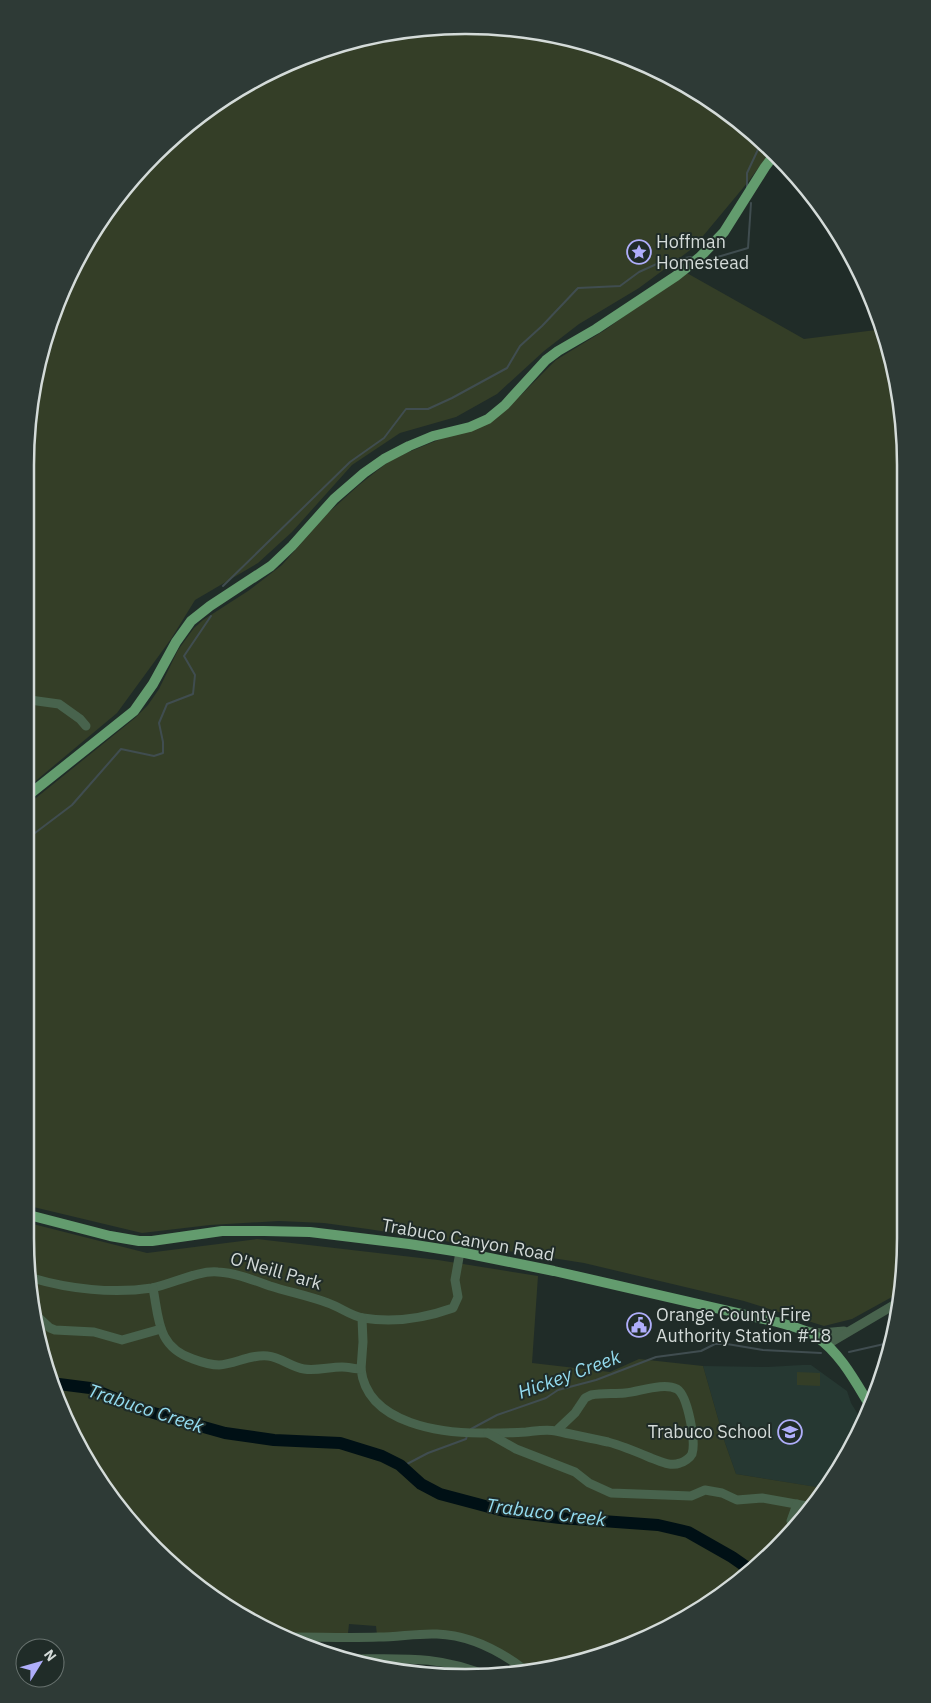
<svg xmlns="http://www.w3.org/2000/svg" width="931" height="1703" viewBox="0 0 931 1703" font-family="'IBM Plex Sans',sans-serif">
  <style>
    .built { fill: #263832 }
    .green { fill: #343e27 }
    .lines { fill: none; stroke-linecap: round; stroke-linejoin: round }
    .stream { stroke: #404d50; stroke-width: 2 }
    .river { stroke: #001015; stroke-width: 12 }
    .minor { stroke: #48634d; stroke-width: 9 }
    .major { stroke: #639c6e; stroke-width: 10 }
    .labels { text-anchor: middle; stroke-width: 4; stroke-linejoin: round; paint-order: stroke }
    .poi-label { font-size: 18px; fill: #d4dbd9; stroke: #202c28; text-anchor: start }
    .street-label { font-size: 18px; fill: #d4dbd9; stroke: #202c28 }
    .water-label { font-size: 19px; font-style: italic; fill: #94dcf0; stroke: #202c28 }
    .rim { fill: none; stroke: #d4dbd9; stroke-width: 2.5 }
  </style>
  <rect width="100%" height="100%" fill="#202c28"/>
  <polygon class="built" points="802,1365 811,1365 847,1391 851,1403 862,1421 847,1457 822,1488 736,1474 725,1443 703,1366 768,1367"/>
  <g class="green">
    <polygon points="436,26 523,29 607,48 685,84 756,135 771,151 748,182 693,248 639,288 579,324 544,351 497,394 456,417 400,433 352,465 292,532 258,563 195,600 171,639 117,713 26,789 26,437 40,351 84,245 134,175 197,116 270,71 351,40"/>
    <path d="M685 272 804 339 884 329 902 408 905 1239 900 1244C909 1258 903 1276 901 1292L852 1319 824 1326 744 1301 584 1263 368 1229 324 1223 279 1221 210 1225 142 1233 25 1205 26 806 135 718 148 705 159 689 178 650 194 628 203 620 248 591 282 565 327 514 359 485 388 462 406 453 443 438 471 430 520 396 556 360 605 330Z"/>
    <polygon points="25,1222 147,1253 257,1239 438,1260 538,1276 532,1363 610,1372 639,1359 703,1366 725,1443 736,1474 823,1488 756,1568 634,1644 518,1672 505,1657 454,1633 377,1635 376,1626 349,1624 348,1633 286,1633 221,1604 116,1506 48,1379 25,1238"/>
    <polygon points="797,1372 820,1373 820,1386 797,1385"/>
  </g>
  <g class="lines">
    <g class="stream">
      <polyline points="747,188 747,173 762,141"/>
      <polyline points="704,261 748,248 751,203"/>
      <polyline points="223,586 350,462 384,438 406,409 428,409 452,398 507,368 520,346 542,326 578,288 620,286 639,272 661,262 691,257"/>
      <polyline points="25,838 31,836 72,805 121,749 154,756 163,753 163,742 159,723 167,704 193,694 195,675 184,656 211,616"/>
      <polyline points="849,1352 893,1342"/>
      <polyline points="471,1429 497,1415 546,1398 558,1390 596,1380 656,1357 701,1351 715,1344 727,1344 763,1350 821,1353"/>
      <polyline points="400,1465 407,1464 428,1453 466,1439 467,1436"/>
    </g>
    <polyline class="river" points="51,1383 90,1388 143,1410 225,1433 274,1440 340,1443 382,1456 400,1465 421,1484 440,1494 504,1511 560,1518 658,1525 688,1532 732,1557 752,1571"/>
    <g class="minor">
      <polyline points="26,701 30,700 59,704 80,719 86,726"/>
      <path d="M32 1278C69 1289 113 1294 152 1288 173 1284 198 1270 218 1272 236 1273 253 1280 270 1286 289 1292 309 1296 328 1303 340 1307 351 1316 363 1318 393 1323 425 1318 453 1308L458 1297 455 1280 460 1252"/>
      <path d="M153 1288C159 1319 157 1347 193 1359 201 1362 211 1365 219 1365 235 1364 251 1354 268 1356 280 1357 291 1367 304 1369 317 1371 329 1367 342 1367 348 1367 355 1369 361 1369 367 1425 444 1434 488 1433 500 1433 513 1433 526 1432 536 1431 546 1429 556 1431 573 1435 591 1438 608 1442 623 1446 637 1452 651 1458 660 1461 670 1467 680 1463 684 1462 690 1458 692 1454 696 1442 688 1396 677 1389 663 1382 639 1392 625 1393 613 1394 602 1393 591 1395L585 1398 575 1413 556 1431"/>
      <polyline points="38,1317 50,1328 55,1330 94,1332 122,1340 161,1329"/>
      <polyline points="807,1331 821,1333 844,1331"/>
      <polyline points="826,1345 899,1302"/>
      <polyline points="361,1369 363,1342 362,1318"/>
      <polyline points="488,1433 516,1449 575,1472 589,1483 611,1493 691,1496 705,1490 722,1493 737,1500 762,1498 807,1506"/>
      <polyline points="792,1525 791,1521 797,1504"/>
      <path d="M294 1637C322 1637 351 1638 379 1637 398 1637 418 1633 437 1634 469 1635 500 1651 525 1670"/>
      <path d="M343 1659C397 1659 439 1654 490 1677"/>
    </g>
    <g class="major">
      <polyline points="26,797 134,711 153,684 176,642 191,621 210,606 271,566 292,546 334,499 364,473 384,459 409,446 433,436 470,427 488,419 505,405 546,360 558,351 596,329 676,276 700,257 724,232 765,167 774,155"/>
      <path d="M25 1214 110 1236 139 1241H152L222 1231H264L310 1232 409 1244 460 1252 554 1271 777 1322C791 1326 805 1329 817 1337 840 1353 855 1381 869 1404"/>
    </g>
  </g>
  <defs>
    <g id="sight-ring" transform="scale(1.25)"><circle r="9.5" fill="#202c28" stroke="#afaefa" stroke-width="1.5"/><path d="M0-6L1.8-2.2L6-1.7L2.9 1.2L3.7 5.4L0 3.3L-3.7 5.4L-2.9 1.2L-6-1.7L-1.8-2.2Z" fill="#afaefa"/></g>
    <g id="civic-ring" transform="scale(1.25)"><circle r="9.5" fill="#202c28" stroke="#afaefa" stroke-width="1.5"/><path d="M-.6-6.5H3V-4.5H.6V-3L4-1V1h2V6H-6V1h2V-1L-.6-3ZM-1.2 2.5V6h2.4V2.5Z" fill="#afaefa"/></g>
    <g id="school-ring" transform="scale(1.25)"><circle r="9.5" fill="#202c28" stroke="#afaefa" stroke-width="1.5"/><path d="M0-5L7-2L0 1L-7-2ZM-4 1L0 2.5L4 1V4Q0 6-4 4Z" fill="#afaefa"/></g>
  </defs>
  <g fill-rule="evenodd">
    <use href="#sight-ring" x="639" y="252"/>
    <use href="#civic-ring" x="639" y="1325"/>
    <use href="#school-ring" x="790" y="1432"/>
  </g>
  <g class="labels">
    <g class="poi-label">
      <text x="656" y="248">Hoffman<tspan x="656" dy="21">Homestead</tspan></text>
      <text x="656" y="1321">Orange County Fire<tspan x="656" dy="21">Authority Station #18</tspan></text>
      <text x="772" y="1438" text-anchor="end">Trabuco School</text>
    </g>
    <g class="street-label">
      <text transform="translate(468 1240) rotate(10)" y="6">Trabuco Canyon Road</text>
      <text transform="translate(276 1271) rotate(16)" y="6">O'Neill Park</text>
    </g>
    <g class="water-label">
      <text transform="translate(569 1374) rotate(-20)" y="7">Hickey Creek</text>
      <text transform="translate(146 1408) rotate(18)" y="7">Trabuco Creek</text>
      <text transform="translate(546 1512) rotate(7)" y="7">Trabuco Creek</text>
    </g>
  </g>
  <path d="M0 0H931V1703H0ZM465 34H466A431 431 0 0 1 897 465V1238A431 431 0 0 1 466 1669H465A431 431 0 0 1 34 1238V465A431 431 0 0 1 465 34Z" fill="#2e3a36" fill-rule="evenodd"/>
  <path class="rim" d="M465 34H466A431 431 0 0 1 897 465V1238A431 431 0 0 1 466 1669H465A431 431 0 0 1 34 1238V465A431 431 0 0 1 465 34Z"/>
  <g transform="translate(40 1663) rotate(53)"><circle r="24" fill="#202c28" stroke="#68726f"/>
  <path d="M0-4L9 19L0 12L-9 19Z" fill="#afaefa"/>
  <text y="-8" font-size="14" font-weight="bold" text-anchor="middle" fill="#d4dbd9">N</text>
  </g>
</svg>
